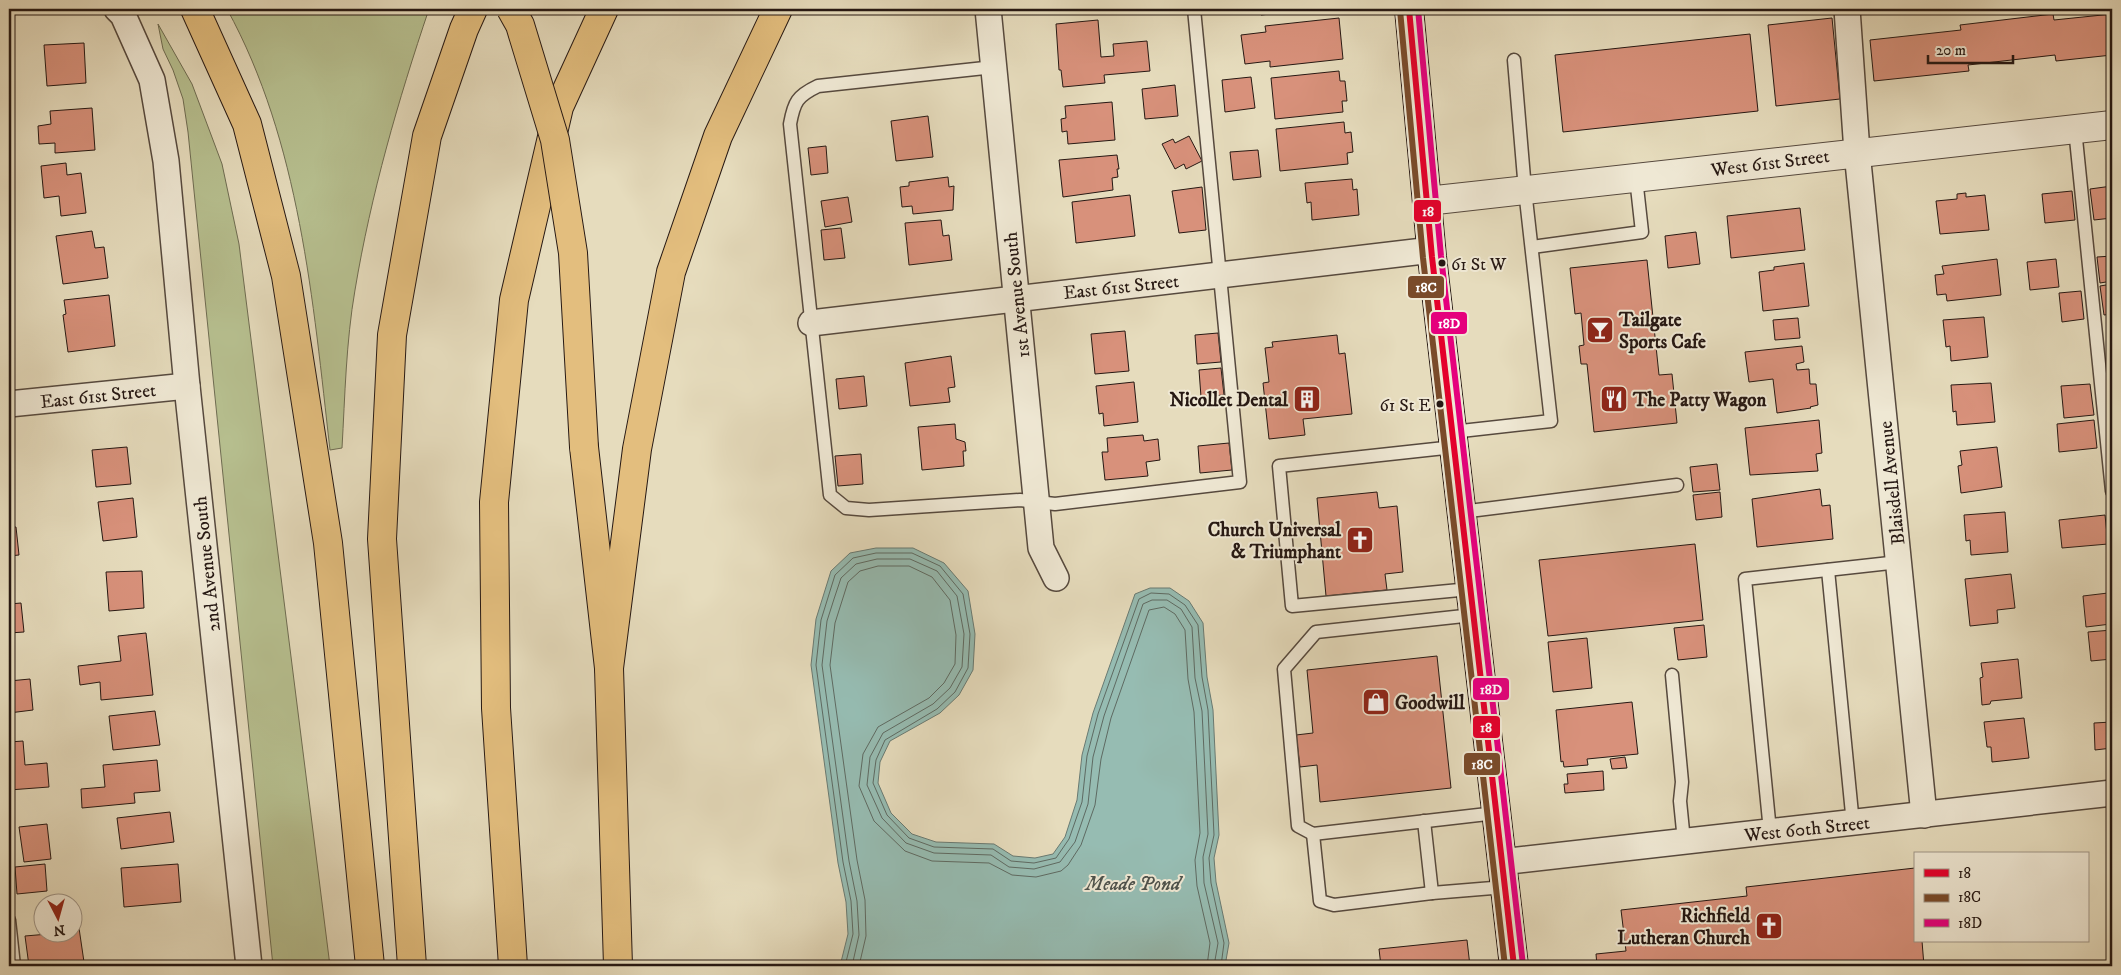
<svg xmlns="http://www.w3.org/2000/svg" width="2121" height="975" viewBox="0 0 2121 975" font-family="'IM FELL DW Pica',serif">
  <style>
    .green { fill: #b7c090; stroke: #6e6c52 }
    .water { fill: #96bcb2; stroke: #697a72 }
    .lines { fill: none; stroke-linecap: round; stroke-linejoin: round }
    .shore { stroke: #5e6a62; stroke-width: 1 }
    .building { fill: #d8917b; stroke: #261813 }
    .service-casing { stroke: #56493e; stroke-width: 15 }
    .minor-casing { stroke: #56493e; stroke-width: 28 }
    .tertiary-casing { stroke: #56493e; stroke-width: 30 }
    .secondary-casing { stroke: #261813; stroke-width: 30 }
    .motorway-casing { stroke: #261813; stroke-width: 30 }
    .service { stroke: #efe8d4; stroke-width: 12 }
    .minor { stroke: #efe8d4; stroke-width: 25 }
    .tertiary { stroke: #efe8d4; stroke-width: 28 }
    .secondary { stroke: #efe8d4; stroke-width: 28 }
    .motorway { stroke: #e3be7e; stroke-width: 28 }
    .motorway-bridge-casing { stroke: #261813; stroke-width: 30; stroke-linecap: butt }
    .motorway-bridge { stroke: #e3be7e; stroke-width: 28 }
    .bus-1-casing { stroke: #efe8d4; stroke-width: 10 }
    .bus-2-casing { stroke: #efe8d4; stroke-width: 10 }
    .bus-3-casing { stroke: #efe8d4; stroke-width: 10 }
    .bus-1 { stroke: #e4002b; stroke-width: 6 }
    .bus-2 { stroke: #7a4b2a; stroke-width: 6 }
    .bus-3 { stroke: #e5007d; stroke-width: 6 }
    .bus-dot { fill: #261813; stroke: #efe8d4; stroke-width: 2 }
    .labels { text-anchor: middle; stroke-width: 4; stroke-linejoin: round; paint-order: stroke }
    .bus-label { font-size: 18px; fill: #261813; stroke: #efe8d4; text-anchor: start }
    .street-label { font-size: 19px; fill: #261813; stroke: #efe8d4 }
    .poi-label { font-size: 19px; font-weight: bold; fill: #261813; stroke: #efe8d4; text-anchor: start }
    .water-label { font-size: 20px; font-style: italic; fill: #4d514b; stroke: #efe8d4 }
    .line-badge { stroke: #efe8d4; stroke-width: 2 }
    .badge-label { font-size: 14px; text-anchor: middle; font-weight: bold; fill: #fff }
  </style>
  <rect width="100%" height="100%" fill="#e6dcbd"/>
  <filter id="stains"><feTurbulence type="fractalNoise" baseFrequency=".004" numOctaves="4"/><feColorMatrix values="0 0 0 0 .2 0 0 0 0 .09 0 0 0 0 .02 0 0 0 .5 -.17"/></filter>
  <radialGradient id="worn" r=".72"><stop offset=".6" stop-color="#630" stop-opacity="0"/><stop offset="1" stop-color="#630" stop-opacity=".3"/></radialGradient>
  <g class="green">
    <path d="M227 9H429C398 101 371 194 355 290 346 342 345 396 342 448L330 450C313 301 300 142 227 9Z"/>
    <polygon points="158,24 192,84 222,164 239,244 330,966 273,966 188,132 183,99 173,70 163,49"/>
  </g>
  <polygon class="water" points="876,548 913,548 944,563 968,591 975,634 973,670 959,695 940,713 890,741 880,762 878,783 891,813 912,834 936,842 994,844 1013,856 1035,858 1053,854 1065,837 1077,800 1082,755 1093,713 1135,594 1150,588 1170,588 1189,601 1203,623 1207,677 1213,710 1219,835 1214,858 1216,882 1229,943 1225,966 840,966 848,934 846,902 838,863 811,665 816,619 831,571 850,553"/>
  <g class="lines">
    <g class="shore">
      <polyline points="845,966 853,934 851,901 843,862 816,665 821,620 835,575 853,558 876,553 912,553 940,566 963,594 970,634 968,668 955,692 937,709 885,740 876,760 873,783 887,815 909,838 934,847 993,849 1011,861 1034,863 1056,858 1069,839 1082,802 1087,756 1098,714 1139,599 1151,593 1169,594 1185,605 1198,625 1202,677 1208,710 1214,835 1209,858 1211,883 1224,943 1221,966"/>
      <polyline points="852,966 859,935 857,901 849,861 822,665 827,621 834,599 841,578 856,564 877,559 910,559 937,571 957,596 964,634 962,667 950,688 933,704 883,733 870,757 867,785 882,818 906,843 934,853 991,855 1009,867 1034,869 1060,862 1075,842 1088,804 1093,757 1104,716 1143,604 1152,600 1167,600 1181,609 1192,627 1195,678 1202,711 1208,834 1203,857 1204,883 1218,943 1214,966"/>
      <polyline points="859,966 866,936 865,900 857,860 830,665 835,623 848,582 860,571 878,566 909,566 932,577 950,600 956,635 955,664 944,683 929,698 878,727 863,754 859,786 874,821 905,851 932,861 989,863 1012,875 1036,877 1061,871 1068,865 1081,845 1095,805 1101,759 1111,718 1149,610 1164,607 1175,614 1185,630 1188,679 1194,712 1200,833 1195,860 1197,886 1210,943 1207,966"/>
    </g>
  </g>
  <g class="building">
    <polygon points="1053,9 1092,9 1053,13"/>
    <polygon points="1235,9 1317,9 1261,15 1261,10 1235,13"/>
    <polygon points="2053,14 2054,20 2112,14 2112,55 2056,61 2055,55 1968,65 1969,71 1874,81 1870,40 1961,30 1960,25"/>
    <polygon points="1339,18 1343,59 1270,67 1270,61 1245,64 1241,35 1266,32 1265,26"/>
    <polygon points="1832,18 1840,99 1776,106 1768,25"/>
    <polygon points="1098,20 1101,57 1114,56 1113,44 1147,41 1150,71 1104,75 1105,83 1063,87 1061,70 1059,70 1056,24"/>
    <polygon points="1750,34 1758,111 1563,132 1555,55"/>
    <polygon points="84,43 86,83 47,86 44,45"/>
    <polygon points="1339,71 1340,81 1345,81 1347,101 1342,101 1343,112 1275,119 1271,78"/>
    <polygon points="1251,77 1255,108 1225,112 1222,80"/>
    <polygon points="1175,85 1178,116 1145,119 1142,89"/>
    <polygon points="1112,102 1115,140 1068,144 1067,131 1062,132 1061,119 1066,118 1065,106"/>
    <polygon points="92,108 95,150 55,153 55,143 39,144 38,126 51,124 50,111"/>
    <polygon points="928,116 933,157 896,161 891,121"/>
    <polygon points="1344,122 1345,133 1351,132 1353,152 1347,153 1348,164 1280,171 1276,129"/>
    <polygon points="1189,136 1202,161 1186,169 1184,164 1175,169 1162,144 1173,139 1175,143"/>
    <polygon points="826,146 828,173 811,175 808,148"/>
    <polygon points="1258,150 1261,177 1233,180 1230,152"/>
    <polygon points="1117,155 1119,169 1117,169 1118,177 1112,178 1113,190 1063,197 1059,160"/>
    <polygon points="66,163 67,175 81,173 86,213 61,216 59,196 44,198 41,166"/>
    <polygon points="948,177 949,187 954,186 953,210 913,214 912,206 902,207 900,187 909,186 909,182"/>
    <polygon points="1352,179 1353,190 1357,189 1359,215 1312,220 1311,202 1307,203 1305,183"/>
    <polygon points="2112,186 2112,218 2094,220 2090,189"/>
    <polygon points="1202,187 1206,230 1179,233 1172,191"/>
    <polygon points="2072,191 2075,220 2045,223 2042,194"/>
    <polygon points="1966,193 1966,197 1985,195 1989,230 1940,234 1936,201 1957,199 1957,194"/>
    <polygon points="1130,195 1135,236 1076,243 1072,202"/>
    <polygon points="848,197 852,222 825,227 821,201"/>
    <polygon points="1800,208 1805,250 1731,258 1727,216"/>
    <polygon points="941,220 943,236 949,235 952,260 909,265 905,223"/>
    <polygon points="841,228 845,258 824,260 821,230"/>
    <polygon points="92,231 95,248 104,247 108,278 63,284 56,236"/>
    <polygon points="1696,232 1700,264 1668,268 1665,236"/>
    <polygon points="2112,256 2112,281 2100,283 2097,257"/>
    <polygon points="1997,259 2001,295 1947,301 1946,294 1937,295 1935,275 1944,274 1942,266"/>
    <polygon points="2056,259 2059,287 2030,290 2027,262"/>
    <polygon points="1647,260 1659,375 1672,374 1677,423 1594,432 1587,364 1581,364 1579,346 1584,345 1581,313 1575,314 1570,268"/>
    <polygon points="1804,263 1809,306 1763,311 1759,272 1774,270 1774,267"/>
    <polygon points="2112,284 2112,314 2104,315 2100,286"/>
    <polygon points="2081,291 2084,319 2062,322 2059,293"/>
    <polygon points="109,295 115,346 68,352 63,315 66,314 64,300"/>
    <polygon points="1984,317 1988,357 1951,361 1950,346 1946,347 1943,320"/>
    <polygon points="1798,318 1800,338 1775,340 1773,320"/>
    <polygon points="1125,331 1129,371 1095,374 1091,334"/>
    <polygon points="1218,333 1221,362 1197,364 1195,335"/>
    <polygon points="1337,335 1339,354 1345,353 1352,414 1303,419 1305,435 1269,439 1263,383 1269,382 1265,348 1273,347 1272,342"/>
    <polygon points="1802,346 1804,362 1796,364 1797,370 1809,369 1810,384 1816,384 1818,405 1810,407 1811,408 1777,413 1773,379 1749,382 1745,352"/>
    <polygon points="951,356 955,387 948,388 950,402 910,406 905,363"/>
    <polygon points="1221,368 1224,395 1201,397 1199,370"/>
    <polygon points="864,376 867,406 839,409 836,379"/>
    <polygon points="1134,382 1138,422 1104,426 1103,413 1099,414 1096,386"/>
    <polygon points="1991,383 1995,422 1957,425 1956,411 1953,412 1951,385"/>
    <polygon points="2090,384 2094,415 2064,418 2061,386"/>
    <polygon points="1819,420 1822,453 1816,454 1818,471 1750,475 1745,428"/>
    <polygon points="2094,420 2097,448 2059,452 2057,424"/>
    <polygon points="955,424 956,439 965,442 966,451 963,451 964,466 922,470 918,427"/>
    <polygon points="1143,435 1144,441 1158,439 1160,460 1146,462 1148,476 1105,480 1102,452 1108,452 1107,438"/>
    <polygon points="1229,443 1232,470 1200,473 1198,446"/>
    <polygon points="127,447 131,484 96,487 92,450"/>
    <polygon points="1997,447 2002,487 1961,493 1958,466 1962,465 1960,451"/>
    <polygon points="861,454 863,484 838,486 835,456"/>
    <polygon points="1717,464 1720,490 1693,492 1690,467"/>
    <polygon points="1820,489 1822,506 1830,505 1833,539 1757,547 1752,499"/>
    <polygon points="1377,492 1379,508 1397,506 1403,572 1385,574 1387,590 1326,596 1317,498"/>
    <polygon points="1720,492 1722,517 1696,520 1693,495"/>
    <polygon points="133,498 137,537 103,541 98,502"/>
    <polygon points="2005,512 2008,552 1971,555 1970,540 1966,541 1964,515"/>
    <polygon points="2105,515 2108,544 2062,548 2059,520"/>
    <polygon points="9,527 16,527 19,555 9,556"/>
    <polygon points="1695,544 1703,620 1548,636 1539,560"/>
    <polygon points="142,571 144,608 109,611 106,572"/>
    <polygon points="2011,574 2015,608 1997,610 1998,623 1970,626 1965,579"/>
    <polygon points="2108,593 2111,624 2086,627 2083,596"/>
    <polygon points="21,603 24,632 9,633 9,604"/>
    <polygon points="1704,625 1707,657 1678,660 1674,628"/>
    <polygon points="2112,630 2112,659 2091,661 2088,632"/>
    <polygon points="146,633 153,695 101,700 100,682 80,685 78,666 121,661 118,636"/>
    <polygon points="1587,638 1592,688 1553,692 1548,642"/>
    <polygon points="1437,656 1451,788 1320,802 1317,765 1300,767 1296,735 1313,733 1307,670"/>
    <polygon points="2018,659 2022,698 1991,701 1990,704 1982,705 1980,678 1983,677 1981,663"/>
    <polygon points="30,679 33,710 9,713 9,681"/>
    <polygon points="1632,702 1638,754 1587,759 1588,765 1564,767 1563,761 1561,762 1556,710"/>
    <polygon points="155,711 160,745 113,750 109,716"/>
    <polygon points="2024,718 2029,758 1992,762 1991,747 1987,747 1984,722"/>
    <polygon points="2112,722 2112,748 2095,750 2094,723"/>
    <polygon points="23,741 25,765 47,763 49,787 9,790 9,742"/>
    <polygon points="1625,757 1627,768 1612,769 1610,759"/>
    <polygon points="157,760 160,791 134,793 135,803 82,808 81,789 105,787 103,765"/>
    <polygon points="1603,771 1604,790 1565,793 1564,784 1568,784 1567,774"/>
    <polygon points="170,812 174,842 121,849 117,818"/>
    <polygon points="47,824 51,859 24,862 19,827"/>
    <polygon points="45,864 47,891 17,894 15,867"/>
    <polygon points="178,864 181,902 124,907 121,868"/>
    <polygon points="1915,868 1915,941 1922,941 1924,966 1597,966 1596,954 1626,951 1621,910 1747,896 1746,887"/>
    <polygon points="79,928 84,962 52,966 29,966 25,936 72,932 72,929"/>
    <polygon points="1467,940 1470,966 1381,966 1379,949"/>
  </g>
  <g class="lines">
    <g class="service-casing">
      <g id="service">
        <path d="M994 67 818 86C797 96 794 102 790 124L830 495 846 508 869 510 1020 500 1055 504 1240 482 1194 9"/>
        <polyline points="2075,129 2112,491"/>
        <polyline points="1532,247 1642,232 1636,178"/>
        <polyline points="1452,432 1551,421 1525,190 1514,60"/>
        <polyline points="1454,447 1279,466 1292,606 1470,589"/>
        <polyline points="1461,512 1677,485"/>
        <polyline points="1828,570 1853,824"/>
        <polyline points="1473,615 1316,632 1284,669 1298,826 1313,834 1496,813"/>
        <polyline points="1672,675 1682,782 1680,801 1684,841"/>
        <polyline points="1424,821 1432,893"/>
        <polyline points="1770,831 1745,579 1899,562"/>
        <polyline points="1313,834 1320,901 1334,905 1432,893 1505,887"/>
        <polyline points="9,920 14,966"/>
      </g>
    </g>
    <g class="minor-casing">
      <g id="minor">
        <polyline points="117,9 123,15 152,80 166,161 187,386 249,966"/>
        <polyline points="988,9 1041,548 1056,578"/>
        <polyline points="1847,9 1857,152 1924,815"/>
        <polyline points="811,323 1432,250"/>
        <polyline points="9,404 187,386"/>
        <polyline points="1501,862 2112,793"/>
      </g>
    </g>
    <g class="tertiary-casing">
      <polyline id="tertiary" points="1427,201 2112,125"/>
    </g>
    <g class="secondary-casing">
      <polyline id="secondary" points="1409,9 1432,257 1514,966"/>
    </g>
    <g class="motorway-casing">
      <g id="motorway">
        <polyline points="195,9 247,124 286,276 328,543 370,966"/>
        <polyline points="584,447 609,668 618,966"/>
        <polyline points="609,668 637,449 671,272 718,136 778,9"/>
        <polyline points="412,966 382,539 392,335 427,136 464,29 473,9"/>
        <polyline points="513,966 496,708 494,502 514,300 559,107 604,9"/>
      </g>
    </g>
    <use href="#service" class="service"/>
    <use href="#minor" class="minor"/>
    <use href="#tertiary" class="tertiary"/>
    <use href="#secondary" class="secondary"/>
    <use href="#motorway" class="motorway"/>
    <g class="motorway-bridge-casing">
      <polyline id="motorway-bridge" points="511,9 520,25 555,140 573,253 584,447"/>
    </g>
    <use href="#motorway-bridge" class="motorway-bridge"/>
    <g class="bus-1-casing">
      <polyline id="bus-1" points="1409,9 1432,257 1514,966"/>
    </g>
    <g class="bus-2-casing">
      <polyline id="bus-2" points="1400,10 1423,258 1505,966"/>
    </g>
    <g class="bus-3-casing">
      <polyline id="bus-3" points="1418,9 1441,256 1523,965"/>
    </g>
    <use href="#bus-1" class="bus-1"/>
    <use href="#bus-2" class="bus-2"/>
    <use href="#bus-3" class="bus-3"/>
  </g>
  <defs>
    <g id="bar-square" transform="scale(1.4375)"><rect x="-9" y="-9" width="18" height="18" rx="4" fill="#8f2418" stroke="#efe8d4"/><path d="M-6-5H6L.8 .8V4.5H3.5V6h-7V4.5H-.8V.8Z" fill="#fff"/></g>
    <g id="building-square" transform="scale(1.4375)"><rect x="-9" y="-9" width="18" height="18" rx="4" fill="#8f2418" stroke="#efe8d4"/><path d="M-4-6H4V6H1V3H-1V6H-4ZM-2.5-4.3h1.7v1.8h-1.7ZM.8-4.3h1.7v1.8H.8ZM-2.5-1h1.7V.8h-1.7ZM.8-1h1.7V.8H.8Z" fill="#fff"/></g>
    <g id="restaurant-square" transform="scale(1.4375)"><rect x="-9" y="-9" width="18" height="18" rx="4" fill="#8f2418" stroke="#efe8d4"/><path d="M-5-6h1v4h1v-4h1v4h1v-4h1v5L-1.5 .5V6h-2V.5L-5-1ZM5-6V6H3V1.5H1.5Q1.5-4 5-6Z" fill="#fff"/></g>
    <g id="church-square" transform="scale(1.4375)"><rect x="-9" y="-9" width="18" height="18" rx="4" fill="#8f2418" stroke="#efe8d4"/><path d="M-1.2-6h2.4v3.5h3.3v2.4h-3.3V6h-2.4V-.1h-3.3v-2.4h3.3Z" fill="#fff"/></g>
    <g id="shop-square" transform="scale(1.4375)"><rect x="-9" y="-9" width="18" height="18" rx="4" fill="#8f2418" stroke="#efe8d4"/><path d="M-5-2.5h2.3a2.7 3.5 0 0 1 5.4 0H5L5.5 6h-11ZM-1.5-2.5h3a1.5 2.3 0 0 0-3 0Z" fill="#fff"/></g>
  </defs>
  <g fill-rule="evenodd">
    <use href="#bar-square" x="1600" y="330"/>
    <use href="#building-square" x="1307" y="399"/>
    <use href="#restaurant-square" x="1614" y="399"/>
    <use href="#church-square" x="1360" y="540"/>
    <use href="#shop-square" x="1376" y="702"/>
    <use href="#church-square" x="1769" y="926"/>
  </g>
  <g class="bus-dot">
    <circle cx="1442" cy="263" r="4.5"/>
    <circle cx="1440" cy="404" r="4.5"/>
  </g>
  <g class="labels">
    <g class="bus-label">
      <text x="1451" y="270">61 St W</text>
      <text x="1431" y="411" text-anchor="end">61 St E</text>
    </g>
    <g class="street-label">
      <text transform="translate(1770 162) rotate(-7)" y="7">West 61st Street</text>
      <text transform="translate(1121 286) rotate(-6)" y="7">East 61st Street</text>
      <text transform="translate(1016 295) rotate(-96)" y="7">1st Avenue South</text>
      <text transform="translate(98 395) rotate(-6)" y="7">East 61st Street</text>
      <text transform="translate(1891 483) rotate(-96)" y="7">Blaisdell Avenue</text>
      <text transform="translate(206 564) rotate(-96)" y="7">2nd Avenue South</text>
      <text transform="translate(1807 828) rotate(-6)" y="7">West 60th Street</text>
    </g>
    <g class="poi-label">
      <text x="1619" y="326">Tailgate<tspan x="1619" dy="22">Sports Cafe</tspan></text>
      <text x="1288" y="406" text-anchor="end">Nicollet Dental</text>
      <text x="1633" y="406">The Patty Wagon</text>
      <text x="1341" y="536" text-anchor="end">Church Universal<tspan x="1341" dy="22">&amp; Triumphant</tspan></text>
      <text x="1395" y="709">Goodwill</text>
      <text x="1750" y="922" text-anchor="end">Richfield<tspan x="1750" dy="22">Lutheran Church</tspan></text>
    </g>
    <g class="water-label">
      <text x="1133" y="890">Meade Pond</text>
    </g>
  </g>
  <g class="line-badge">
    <rect x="1413" y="199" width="29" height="24" rx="5" fill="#e4002b"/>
    <rect x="1407" y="275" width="38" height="24" rx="5" fill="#7a4b2a"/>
    <rect x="1430" y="311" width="38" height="24" rx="5" fill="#e5007d"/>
    <rect x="1472" y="677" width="38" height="24" rx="5" fill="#e5007d"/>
    <rect x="1472" y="715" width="29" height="24" rx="5" fill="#e4002b"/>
    <rect x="1463" y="752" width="38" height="24" rx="5" fill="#7a4b2a"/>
  </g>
  <g class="badge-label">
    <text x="1428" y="216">18</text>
    <text x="1426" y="292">18C</text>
    <text x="1449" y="328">18D</text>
    <text x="1491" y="694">18D</text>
    <text x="1486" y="732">18</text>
    <text x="1482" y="769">18C</text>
  </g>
  <rect width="2121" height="975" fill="none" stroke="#e6dcbd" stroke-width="30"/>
  <rect x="10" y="10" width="2101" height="955" fill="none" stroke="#261813" stroke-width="2.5"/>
  <rect x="15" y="15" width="2091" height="945" fill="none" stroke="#261813"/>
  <rect x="1914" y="852" width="175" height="90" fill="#efe8d4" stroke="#9f9587"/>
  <rect x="1924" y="869" width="25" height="8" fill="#e4002b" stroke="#9f9587"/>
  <text x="1958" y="878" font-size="15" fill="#261813">18</text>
  <rect x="1924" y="894" width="25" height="8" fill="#7a4b2a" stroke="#9f9587"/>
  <text x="1958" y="902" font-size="15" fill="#261813">18C</text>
  <rect x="1924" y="919" width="25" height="8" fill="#e5007d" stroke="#9f9587"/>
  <text x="1958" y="928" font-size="15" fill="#261813">18D</text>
  <g transform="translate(58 918) rotate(174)"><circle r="24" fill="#efe8d4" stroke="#9f9587"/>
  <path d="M0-4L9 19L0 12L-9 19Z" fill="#8f2418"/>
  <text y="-8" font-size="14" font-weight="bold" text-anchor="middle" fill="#261813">N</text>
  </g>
  <path d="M1928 55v8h85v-8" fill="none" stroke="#261813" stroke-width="2.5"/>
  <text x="1936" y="55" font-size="15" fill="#261813" stroke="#efe8d4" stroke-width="4" paint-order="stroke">20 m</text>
  <rect width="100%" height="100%" filter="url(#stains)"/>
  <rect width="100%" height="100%" fill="url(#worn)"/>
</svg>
